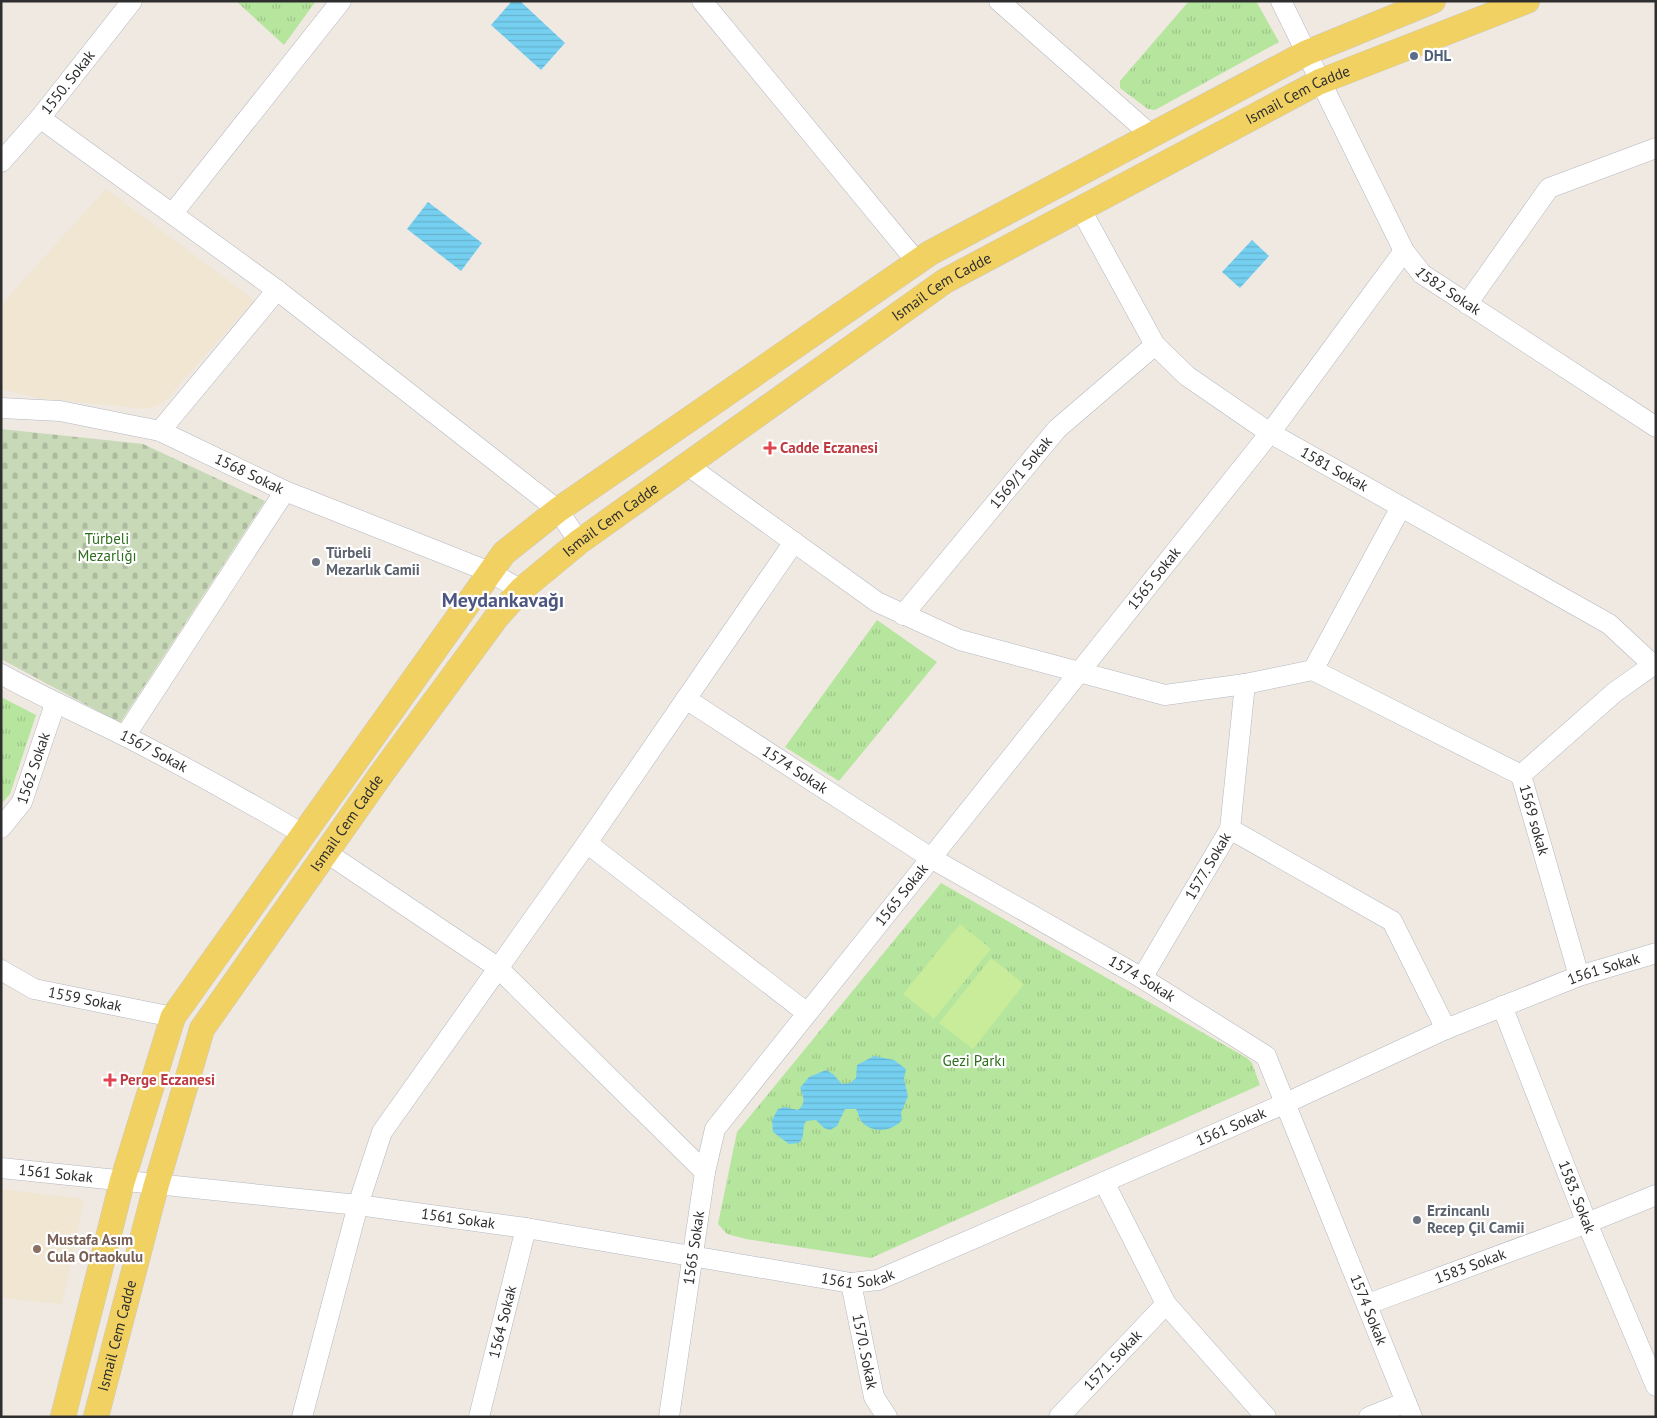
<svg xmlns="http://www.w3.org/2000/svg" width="1657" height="1418" viewBox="0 0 1657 1418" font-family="'PT Sans',sans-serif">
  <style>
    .education { fill: #f0e6d1 }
    .grass { fill: url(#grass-tufts) }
    .cemetery { fill: url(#cemetery-stones) }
    .pitch { fill: #c9ec9a }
    .water { fill: url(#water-rules) }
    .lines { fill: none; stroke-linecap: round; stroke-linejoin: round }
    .minor-casing { stroke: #b4b7c1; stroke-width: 21 }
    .major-casing { stroke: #c9c9c9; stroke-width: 26 }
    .minor { stroke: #fff; stroke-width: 20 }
    .major { stroke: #f2d163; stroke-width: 25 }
    .service-dot { fill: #5c6f8a; stroke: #fff; stroke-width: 2 }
    .health-dot { fill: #e0444e; stroke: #fff; stroke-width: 2 }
    .worship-dot { fill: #6b7280; stroke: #fff; stroke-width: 2 }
    .education-dot { fill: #8d6e63; stroke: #fff; stroke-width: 2 }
    .labels { text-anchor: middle; stroke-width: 4.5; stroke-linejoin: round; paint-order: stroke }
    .service-label { font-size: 15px; font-weight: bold; fill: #4e5e75; stroke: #fff; text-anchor: start }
    .street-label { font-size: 15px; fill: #2e2e2e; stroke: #fff }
    .health-label { font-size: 15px; font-weight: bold; fill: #be3a42; stroke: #fff; text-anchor: start }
    .park-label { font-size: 15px; fill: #2c6e1b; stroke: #fff }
    .worship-label { font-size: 15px; font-weight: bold; fill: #5b616d; stroke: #fff; text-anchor: start }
    .education-label { font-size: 15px; font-weight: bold; fill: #785e54; stroke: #fff; text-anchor: start }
    .district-label { font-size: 20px; font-weight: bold; fill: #4d5680; stroke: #fff }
  </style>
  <defs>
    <pattern id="grass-tufts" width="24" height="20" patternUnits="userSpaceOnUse" patternTransform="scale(1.25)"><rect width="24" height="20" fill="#b6e59e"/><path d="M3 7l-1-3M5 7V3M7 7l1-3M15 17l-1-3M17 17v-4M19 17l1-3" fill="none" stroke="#9dc588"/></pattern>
    <pattern id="cemetery-stones" width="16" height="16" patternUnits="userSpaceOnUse" patternTransform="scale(1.25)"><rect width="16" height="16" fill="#c8d9b8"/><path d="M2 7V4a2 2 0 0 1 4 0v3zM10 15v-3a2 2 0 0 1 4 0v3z" fill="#acbb9e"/></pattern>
    <pattern id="water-rules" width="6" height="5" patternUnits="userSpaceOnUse" patternTransform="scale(1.25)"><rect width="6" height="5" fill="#75cff0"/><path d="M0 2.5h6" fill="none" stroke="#66b2ce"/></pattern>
  </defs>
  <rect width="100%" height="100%" fill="#efe9e1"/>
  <g class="education">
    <polygon points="106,189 254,300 163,403 148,409 38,398 1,389 1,305"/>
    <polygon points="1,1189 84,1199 62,1304 1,1298"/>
  </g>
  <g class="grass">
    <polygon points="236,1 316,1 284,45"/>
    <polygon points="1189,1 1256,1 1279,42 1155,110 1148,109 1120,88 1120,81"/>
    <polygon points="877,620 937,662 839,781 785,747"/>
    <polygon points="1,697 36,715 10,794 1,804"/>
    <polygon points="941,883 1247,1058 1252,1063 1260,1085 871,1258 746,1239 727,1234 718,1224 737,1132"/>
  </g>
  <polygon class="cemetery" points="1,429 143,444 265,501 120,723 1,659"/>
  <g class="pitch">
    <polygon points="960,924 991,949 934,1019 903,994"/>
    <polygon points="991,958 1024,984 973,1049 939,1023"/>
  </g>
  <g class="water">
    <polygon points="512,1 520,1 565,43 541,70 491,25"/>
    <polygon points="428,202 482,243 461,271 407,229"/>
    <polygon points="1252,240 1269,256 1240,288 1222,272"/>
    <path d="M874 1056 894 1060 906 1069 904 1079 908 1096 901 1113 902 1120C893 1131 874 1134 863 1123 859 1120 859 1113 856 1109H845L837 1126 830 1130 824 1128 816 1120 806 1121C801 1128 806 1137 799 1143L789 1144 773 1132 772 1120 778 1109 784 1107 798 1110C806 1104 804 1097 800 1088L809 1077 826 1070 833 1074 842 1084 850 1083 856 1078 857 1065Z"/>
  </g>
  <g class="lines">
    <g class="minor-casing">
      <g id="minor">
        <polyline points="702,1 917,262"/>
        <polyline points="999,1 1151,135"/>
        <path id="s1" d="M1281 1 1404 251 1422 274 1656 427"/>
        <polyline points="40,118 277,290 558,510 579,542"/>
        <path id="s2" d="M1 162 40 118 132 1"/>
        <path id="s3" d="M1080 208 1155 345 1187 376 1270 433 1609 624 1652 664"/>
        <polyline points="173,213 341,1"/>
        <polyline points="1467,304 1549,188 1656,148"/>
        <path id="s4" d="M1 408 60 411 160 431 285 491 490 572 521 590"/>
        <polyline points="160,431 277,290"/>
        <polyline points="687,465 877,602 960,640 1165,695 1245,684 1313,670 1521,775"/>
        <path id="s5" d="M903 615 1057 429 1155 345"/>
        <polyline points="1313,670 1401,507"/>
        <path id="s6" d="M1 674C42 697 85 716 127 737 187 768 245 800 303 834"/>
        <path id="s7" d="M686 699 931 858 1142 978 1266 1056 1412 1417"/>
        <polyline points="125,736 285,491"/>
        <path id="s8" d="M1 828 22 802 55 704"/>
        <polyline points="1230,829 1392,921 1446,1029"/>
        <polyline points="587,843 807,1013"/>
        <polyline points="327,853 497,967 705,1172"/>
        <path id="s9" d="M1 970 34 989 173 1017"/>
        <polyline points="1579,976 1521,775 1615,692 1656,663"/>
        <path id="s10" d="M1142 978 1230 829 1245 684"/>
        <path id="s11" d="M1502 1006 1587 1223 1656 1386"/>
        <path id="s12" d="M1 1168 358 1205 526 1228 851 1283 878 1280 1286 1103 1446 1029 1579 976 1656 953"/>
        <polyline points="1104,1182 1166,1304 1266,1417"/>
        <path id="s13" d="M851 1283 874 1397 887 1417"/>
        <path id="s14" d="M1368 1304 1587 1223 1656 1195"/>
        <polyline points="302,1417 358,1205 382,1132 587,843 794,542"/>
        <path id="s15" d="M479 1417 526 1228"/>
        <path id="s16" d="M669 1417 705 1172 715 1129 1270 433 1404 251"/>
        <path id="s17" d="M1059 1417 1166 1304"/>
        <polyline points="1369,1417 1406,1402"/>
      </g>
    </g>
    <g class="major-casing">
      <g id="major">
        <polyline points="63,1417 122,1182 173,1017 504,553 558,510 930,253 1306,53 1433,1"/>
        <path id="s18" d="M96 1417 156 1186 202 1029 382 773 496 618 521 590 579 542 945 281 1319 82 1527 1"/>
      </g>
    </g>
    <use href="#minor" class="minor"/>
    <use href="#major" class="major"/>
  </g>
  <circle class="service-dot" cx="1414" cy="56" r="5"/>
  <g class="health-dot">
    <path d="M767.5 440.5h5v5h5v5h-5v5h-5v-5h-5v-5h5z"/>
    <path d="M107.5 1072.5h5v5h5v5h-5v5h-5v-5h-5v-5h5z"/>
  </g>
  <g class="worship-dot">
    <circle cx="316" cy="562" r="5"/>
    <circle cx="1417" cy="1220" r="5"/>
  </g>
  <circle class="education-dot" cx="37" cy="1249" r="5"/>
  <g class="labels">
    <g class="service-label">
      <text x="1424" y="61">DHL</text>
    </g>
    <g class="street-label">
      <text dy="5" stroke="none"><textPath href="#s2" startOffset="104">1550. Sokak</textPath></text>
      <text dy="5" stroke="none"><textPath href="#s18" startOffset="1869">Ismail Cem Cadde</textPath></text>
      <text dy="5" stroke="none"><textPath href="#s18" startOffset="1464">Ismail Cem Cadde</textPath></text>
      <text dy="5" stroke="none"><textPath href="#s1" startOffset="339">1582 Sokak</textPath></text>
      <text dy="5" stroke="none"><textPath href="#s3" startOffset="375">1581 Sokak</textPath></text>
      <text dy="5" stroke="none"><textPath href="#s5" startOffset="185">1569/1 Sokak</textPath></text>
      <text dy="5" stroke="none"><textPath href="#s4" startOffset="260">1568 Sokak</textPath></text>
      <text dy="5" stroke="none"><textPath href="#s18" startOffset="1059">Ismail Cem Cadde</textPath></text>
      <text dy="5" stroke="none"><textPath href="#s16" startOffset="996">1565 Sokak</textPath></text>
      <text dy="5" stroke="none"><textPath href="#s6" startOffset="171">1567 Sokak</textPath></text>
      <text dy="5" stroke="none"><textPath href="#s8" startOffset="69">1562 Sokak</textPath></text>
      <text dy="5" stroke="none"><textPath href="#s7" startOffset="130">1574 Sokak</textPath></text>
      <text transform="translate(1534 820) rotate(74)" y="5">1569 sokak</text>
      <text dy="5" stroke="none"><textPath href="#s18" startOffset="654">Ismail Cem Cadde</textPath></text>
      <text dy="5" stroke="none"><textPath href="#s10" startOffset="130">1577. Sokak</textPath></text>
      <text dy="5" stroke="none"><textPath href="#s16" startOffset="591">1565 Sokak</textPath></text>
      <text dy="5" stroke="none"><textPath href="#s12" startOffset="1675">1561 Sokak</textPath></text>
      <text dy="5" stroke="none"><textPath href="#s7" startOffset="535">1574 Sokak</textPath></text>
      <text dy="5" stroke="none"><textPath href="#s9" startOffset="90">1559 Sokak</textPath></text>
      <text dy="5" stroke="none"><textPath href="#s12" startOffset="1270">1561 Sokak</textPath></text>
      <text dy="5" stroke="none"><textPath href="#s12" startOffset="55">1561 Sokak</textPath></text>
      <text dy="5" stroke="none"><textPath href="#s11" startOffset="205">1583. Sokak</textPath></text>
      <text dy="5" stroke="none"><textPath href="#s12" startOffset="460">1561 Sokak</textPath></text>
      <text dy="5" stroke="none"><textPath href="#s16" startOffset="171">1565 Sokak</textPath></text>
      <text dy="5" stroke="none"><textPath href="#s14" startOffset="109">1583 Sokak</textPath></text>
      <text dy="5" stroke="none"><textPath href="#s12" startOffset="865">1561 Sokak</textPath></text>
      <text dy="5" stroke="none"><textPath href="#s7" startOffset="955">1574 Sokak</textPath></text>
      <text dy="5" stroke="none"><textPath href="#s15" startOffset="98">1564 Sokak</textPath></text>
      <text dy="5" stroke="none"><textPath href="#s18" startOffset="84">Ismail Cem Cadde</textPath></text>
      <text dy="5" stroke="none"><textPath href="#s13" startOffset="70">1570. Sokak</textPath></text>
      <text dy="5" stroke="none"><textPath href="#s17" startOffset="78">1571. Sokak</textPath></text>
    </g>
    <g class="health-label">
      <text x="780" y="453">Cadde Eczanesi</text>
      <text x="120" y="1085">Perge Eczanesi</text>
    </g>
    <g class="park-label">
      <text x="107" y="544">Türbeli<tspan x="107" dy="17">Mezarlığı</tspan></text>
      <text x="974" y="1066">Gezi Parkı</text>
    </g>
    <g class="worship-label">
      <text x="326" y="558">Türbeli<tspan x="326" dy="17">Mezarlık Camii</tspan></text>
      <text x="1427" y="1216">Erzincanlı<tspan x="1427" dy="17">Recep Çil Camii</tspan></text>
    </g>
    <g class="education-label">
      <text x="47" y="1245">Mustafa Asım<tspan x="47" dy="17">Cula Ortaokulu</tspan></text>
    </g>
    <g class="district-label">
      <text x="503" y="607">Meydankavağı</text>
    </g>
  </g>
  <rect width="1657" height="1418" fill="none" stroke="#2e2e2e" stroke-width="5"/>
</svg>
